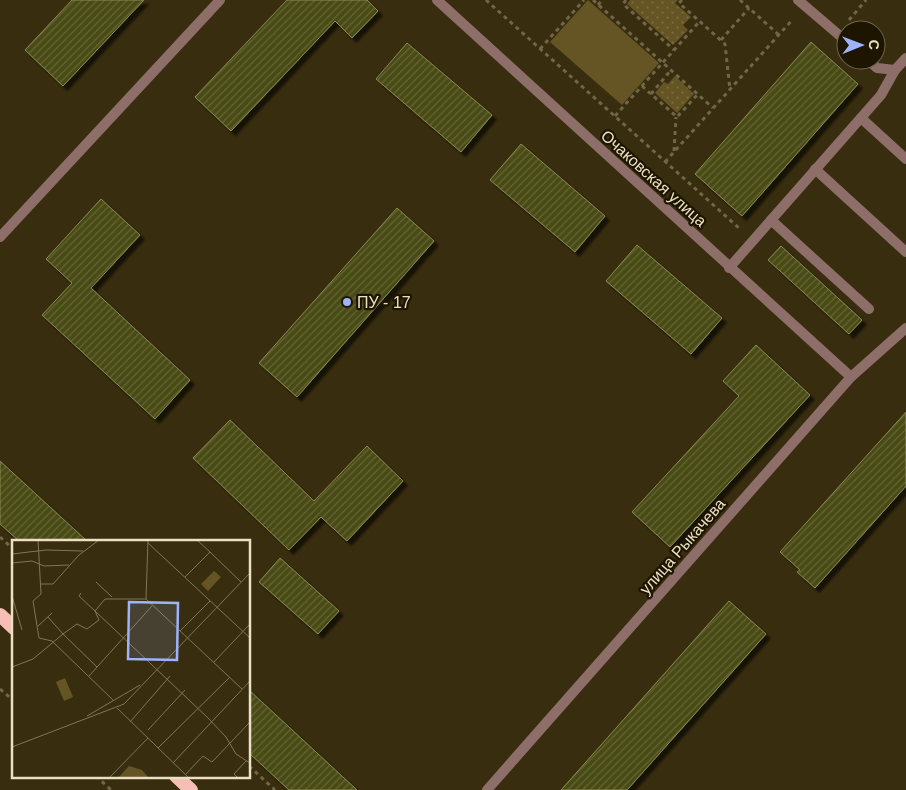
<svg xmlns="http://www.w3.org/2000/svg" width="906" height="790" viewBox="0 0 906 790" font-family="Helvetica,sans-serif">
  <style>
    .park { fill: url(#park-dots) }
    .pitch { fill: #655424 }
    .building { fill: url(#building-hatch); stroke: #898b4f; filter: url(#shadow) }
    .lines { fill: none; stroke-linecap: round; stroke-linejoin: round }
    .path { stroke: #716647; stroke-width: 3; stroke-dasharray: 4 4; stroke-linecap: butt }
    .service { stroke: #8e6e68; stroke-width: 10 }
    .minor { stroke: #8e6e68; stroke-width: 10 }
    .trunk { stroke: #f6beb4; stroke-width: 14 }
    .poi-dot { fill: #9db4fd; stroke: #1d1500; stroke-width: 2 }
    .labels { text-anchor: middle; stroke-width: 4.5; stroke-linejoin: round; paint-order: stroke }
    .street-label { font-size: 16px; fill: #ebe0c3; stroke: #1d1500 }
    .poi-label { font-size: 16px; fill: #ebe0c3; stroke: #1d1500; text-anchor: start }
    .inset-road { fill: none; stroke: #807556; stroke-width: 1 }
    .view { fill: #9db4fd; fill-opacity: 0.15; stroke: #9db4fd; stroke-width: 2.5 }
    .inset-edge { fill: none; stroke: #ebe0c3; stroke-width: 2.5 }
  </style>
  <defs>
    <pattern id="park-dots" width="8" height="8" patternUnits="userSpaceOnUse" patternTransform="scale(1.25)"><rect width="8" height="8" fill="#655424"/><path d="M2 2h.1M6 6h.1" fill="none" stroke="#7b6c42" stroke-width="1.8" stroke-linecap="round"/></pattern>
    <pattern id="building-hatch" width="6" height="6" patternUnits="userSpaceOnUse" patternTransform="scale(1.25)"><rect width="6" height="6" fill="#4a4b15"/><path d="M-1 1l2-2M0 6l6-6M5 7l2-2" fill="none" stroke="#646535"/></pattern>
    <filter id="shadow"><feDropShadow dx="4.5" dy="4.5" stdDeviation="1" flood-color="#0009"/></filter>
  </defs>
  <rect width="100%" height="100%" fill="#382d0e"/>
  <g class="park">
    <polygon points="630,0 678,0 675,3 691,17 683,25 688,30 673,45 627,4"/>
    <polygon points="675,76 694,94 677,113 655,93 664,82 668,84"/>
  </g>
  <polygon class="pitch" points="588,0 659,63 622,105 550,42"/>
  <g class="building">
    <polygon points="72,0 144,0 63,86 25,50"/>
    <polygon points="287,0 367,0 378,11 352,38 335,21 231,131 195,97"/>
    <polygon points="811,42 858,84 742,216 695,174"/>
    <polygon points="407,43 492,115 461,152 376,79"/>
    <polygon points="521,144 605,216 575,252 490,180"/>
    <polygon points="101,199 140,235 91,288 190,380 155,419 42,315 72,283 46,259"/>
    <polygon points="397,208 434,241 297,397 259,363"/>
    <polygon points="637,245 722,318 691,354 606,281"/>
    <polygon points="781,246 862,320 849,334 768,260"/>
    <polygon points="756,345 810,395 670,547 632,512 739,396 723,381"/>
    <polygon points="906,412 906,486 815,588 797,572 800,570 780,552"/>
    <polygon points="230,420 314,501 367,446 403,481 347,541 321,517 289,550 193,458"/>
    <polygon points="0,461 87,541 19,541 0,524"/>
    <polygon points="280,558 339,611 318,634 259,582"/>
    <polygon points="729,601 766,634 627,790 561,790"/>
    <polygon points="249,690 357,790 289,790 249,753"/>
  </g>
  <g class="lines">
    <g class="path">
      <polyline points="486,0 740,229"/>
      <polyline points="593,0 713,108"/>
      <polyline points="626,0 623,4 674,50"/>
      <polyline points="682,0 679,3 725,44 730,90"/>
      <polyline points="740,0 779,35"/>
      <polyline points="598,5 602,0"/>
      <polyline points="849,20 866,0"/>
      <polyline points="721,40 749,8"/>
      <polyline points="540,49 584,0"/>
      <polyline points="642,86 677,117 698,94"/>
      <polyline points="651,94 671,70"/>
      <polyline points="615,116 700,21"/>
      <polyline points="674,151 676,117"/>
      <polyline points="665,162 793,19"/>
      <polyline points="0,537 14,550"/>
      <polyline points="0,689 14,701"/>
      <polyline points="249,766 275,790"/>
      <polyline points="96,776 111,790"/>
    </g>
    <g class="service">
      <polyline points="798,0 846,41"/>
      <polyline points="868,60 877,68 895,70 906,58"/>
      <polyline points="861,118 906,159"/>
      <polyline points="815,169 906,252"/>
      <polyline points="771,220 869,309"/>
      <polyline points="729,268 881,95 895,70"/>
    </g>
    <g class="minor">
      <polyline points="437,0 851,377"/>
      <polyline points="0,237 220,0"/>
      <polyline points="487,790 851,377 906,328"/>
    </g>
    <g class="trunk">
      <polyline points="0,615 14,628"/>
      <polyline points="176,776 191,790"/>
    </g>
  </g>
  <circle class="poi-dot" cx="347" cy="302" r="5"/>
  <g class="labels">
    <g class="street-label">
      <text transform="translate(654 178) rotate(42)" y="6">Очаковская улица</text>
      <text transform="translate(682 546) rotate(-49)" y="6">улица Рыкачева</text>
    </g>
    <g class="poi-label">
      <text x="357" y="308">ПУ - 17</text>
    </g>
  </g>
  <g transform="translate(12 540)">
    <rect width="238" height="238" fill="#382d0e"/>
    <path d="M202 31 209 37 196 51 189 44ZM53 138 61 157 52 161 44 142ZM117 226 130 230 136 237H107Z" fill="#655424"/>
    <path class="inset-road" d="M26 0 29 54 21 61 27 98 40 101 101 160M185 0 198 12M136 3 238 98M0 14 34 10 71 11M0 23 20 21 32 26 57 25M173 37 198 12 229 42M84 42 100 57M29 44H41L67 15 87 0M69 53 67 56 83 71 93 59H134L230 149M0 56 10 90M134 59 136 0M83 71 196 178 214 197 224 214 238 223M36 77 51 94 65 84 75 89 87 80 83 71M26 86 40 73M168 91 198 61M202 122 238 84M0 127 21 119 51 94 85 127M77 136 140 66M105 168 176 237M75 176 128 145M118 182 158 136M136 190 173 150M0 207 112 164 238 33M146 208 218 137M161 223 238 141M173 235 191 216 200 222 238 182M98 237 136 198M225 237 222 234 234 221"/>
    <path class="view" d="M117 62 166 63 165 120 116 119Z"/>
    <rect width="238" height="238" class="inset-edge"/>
  </g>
  <g transform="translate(861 45) rotate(89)"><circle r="24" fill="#1d1500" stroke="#6f664e"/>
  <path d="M0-4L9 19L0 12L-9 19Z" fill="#9db4fd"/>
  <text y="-8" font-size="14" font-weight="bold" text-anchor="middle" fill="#ebe0c3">С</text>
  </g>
</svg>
